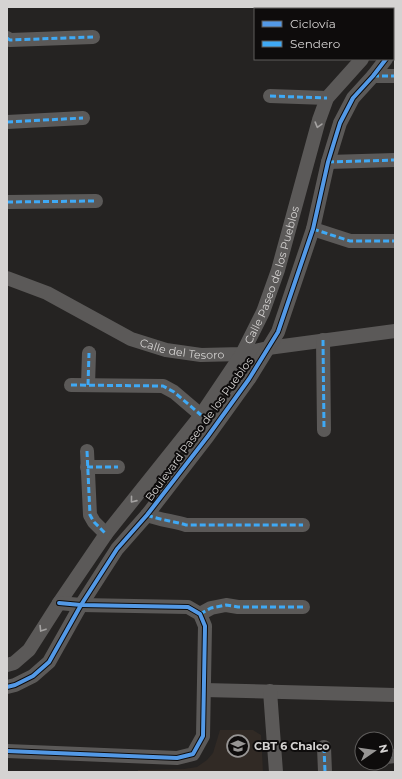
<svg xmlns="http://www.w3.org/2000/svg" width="402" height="779" viewBox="0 0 402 779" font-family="Montserrat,sans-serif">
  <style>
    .built { fill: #312a25 }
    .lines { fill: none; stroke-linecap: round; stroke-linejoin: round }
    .minor { stroke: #5b5958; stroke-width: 14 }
    .quiet { stroke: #3fa9f5; stroke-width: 3; stroke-dasharray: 6 3; stroke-linecap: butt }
    .cycleway-casing { stroke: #0e0c0c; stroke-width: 6 }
    .cycleway { stroke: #5399e6; stroke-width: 4 }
    .oneway { stroke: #a4a2a1 }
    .labels { text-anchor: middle; stroke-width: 4; stroke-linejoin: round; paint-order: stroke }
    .street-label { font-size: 11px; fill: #d5d3d2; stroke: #0e0c0c }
    .poi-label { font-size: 11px; font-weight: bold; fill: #d5d3d2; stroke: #0e0c0c; text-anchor: start }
  </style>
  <rect width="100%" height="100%" fill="#252322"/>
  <polygon class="built" points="220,730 253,730 261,735 263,772 138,772 138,770 184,769 197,767 207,760 213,753"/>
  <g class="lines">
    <g class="minor">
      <polyline points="393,17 395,13"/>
      <polyline points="7,38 10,40 93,37"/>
      <polyline points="393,50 395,47"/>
      <polyline points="373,76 395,76"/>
      <polyline points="270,96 327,98"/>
      <polyline points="7,122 83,118"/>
      <polyline points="328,162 395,160"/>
      <polyline points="7,202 96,201"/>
      <polyline points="313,229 350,241 395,241"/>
      <path id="s1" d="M7 278 47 293 131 339 166 350 201 355 242 354 268 348 395 331"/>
      <polyline points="323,340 324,430"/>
      <polyline points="71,385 163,386 174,392 201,415"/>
      <polyline points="88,385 89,353"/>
      <polyline points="87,451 90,515 94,522 106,534"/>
      <polyline points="87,467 118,467"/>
      <path d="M147 515C160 520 173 521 186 525H303"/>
      <polyline points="200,614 211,608 226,605 238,607 303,607"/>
      <path id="s2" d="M7 665 14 663 29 650 59 603 106 534 201 415 242 354 263 312 278 270 319 120 327 98 362 59"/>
      <polyline points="7,687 15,685 33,676 49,662 81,605 117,549 147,515 208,436 249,379 278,332 313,229 328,162 340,123 353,98 373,76 386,59"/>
      <polyline points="204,690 395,695"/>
      <polyline points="270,691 276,772"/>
      <polyline points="324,747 325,772"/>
      <polyline points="7,751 177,758 193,754 203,736 205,626 200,614 188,607 81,605 59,603"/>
      <polyline points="386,757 395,756"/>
    </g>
    <g class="quiet">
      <polyline points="393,23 395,23"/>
      <polyline points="7,38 10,40 93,37"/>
      <polyline points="373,76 395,76"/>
      <polyline points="270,96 327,98"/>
      <polyline points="7,122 83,118"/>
      <polyline points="328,162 395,160"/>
      <polyline points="7,202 96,201"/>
      <polyline points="313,229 350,241 395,241"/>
      <polyline points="323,340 324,430"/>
      <polyline points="71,385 163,386 174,392 201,415"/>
      <polyline points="88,385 89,353"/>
      <polyline points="87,451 90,515 94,522 106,534"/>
      <polyline points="87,467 118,467"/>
      <path d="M147 515C160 520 173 521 186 525H303"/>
      <polyline points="200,614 211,608 226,605 238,607 303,607"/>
      <polyline points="324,747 325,772"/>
      <polyline points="386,757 395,756"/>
    </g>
    <g class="cycleway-casing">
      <g id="cycleway">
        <polyline points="7,687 15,685 33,676 49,662 81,605 117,549 147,515 208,436 249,379 278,332 313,229 328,162 340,123 353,98 373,76 386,59"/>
        <polyline points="7,751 177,758 193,754 203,736 205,626 200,614 188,607 81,605 59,603"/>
      </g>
    </g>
    <use href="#cycleway" class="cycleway"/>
  </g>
  <defs><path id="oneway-chevron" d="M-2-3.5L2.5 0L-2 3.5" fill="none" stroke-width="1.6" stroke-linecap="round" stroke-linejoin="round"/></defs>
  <g class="oneway">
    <use href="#oneway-chevron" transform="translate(318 125) rotate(106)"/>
    <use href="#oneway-chevron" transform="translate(133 500) rotate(129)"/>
    <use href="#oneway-chevron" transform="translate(42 629) rotate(122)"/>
  </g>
  <defs>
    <g id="university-ring" transform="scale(1.15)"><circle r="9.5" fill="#0e0c0c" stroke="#979594" stroke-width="1.5"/><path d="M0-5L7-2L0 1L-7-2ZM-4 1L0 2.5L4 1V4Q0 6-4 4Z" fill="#979594"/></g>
  </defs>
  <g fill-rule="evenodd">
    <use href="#university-ring" x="238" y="746"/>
  </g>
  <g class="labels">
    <g class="street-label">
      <text dy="4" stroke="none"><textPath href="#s2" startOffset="477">Calle Paseo de los Pueblos</textPath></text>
      <text dy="4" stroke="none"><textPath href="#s1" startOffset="191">Calle del Tesoro</textPath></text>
      <text transform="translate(199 429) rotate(-54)" y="4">Boulevard Paseo de los Pueblos</text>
    </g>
    <g class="poi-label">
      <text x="254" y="750">CBT 6 Chalco</text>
    </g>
  </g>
  <rect width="402" height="779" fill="none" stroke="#d5d3d2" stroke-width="16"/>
  <rect x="254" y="8" width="140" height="52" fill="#0e0c0c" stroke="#5e5c5b"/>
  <rect x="262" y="21" width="20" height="6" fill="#5399e6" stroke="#5e5c5b"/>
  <text x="290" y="28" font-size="12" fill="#d5d3d2">Ciclovía</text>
  <rect x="262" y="41" width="20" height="6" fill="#3fa9f5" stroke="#5e5c5b"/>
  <text x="290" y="48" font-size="12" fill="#d5d3d2">Sendero</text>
  <g transform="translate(374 751) rotate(77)"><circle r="19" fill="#0e0c0c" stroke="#5e5c5b"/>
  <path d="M0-3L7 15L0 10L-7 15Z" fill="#979594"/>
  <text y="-6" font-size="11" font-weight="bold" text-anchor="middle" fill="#d5d3d2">N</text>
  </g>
</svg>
